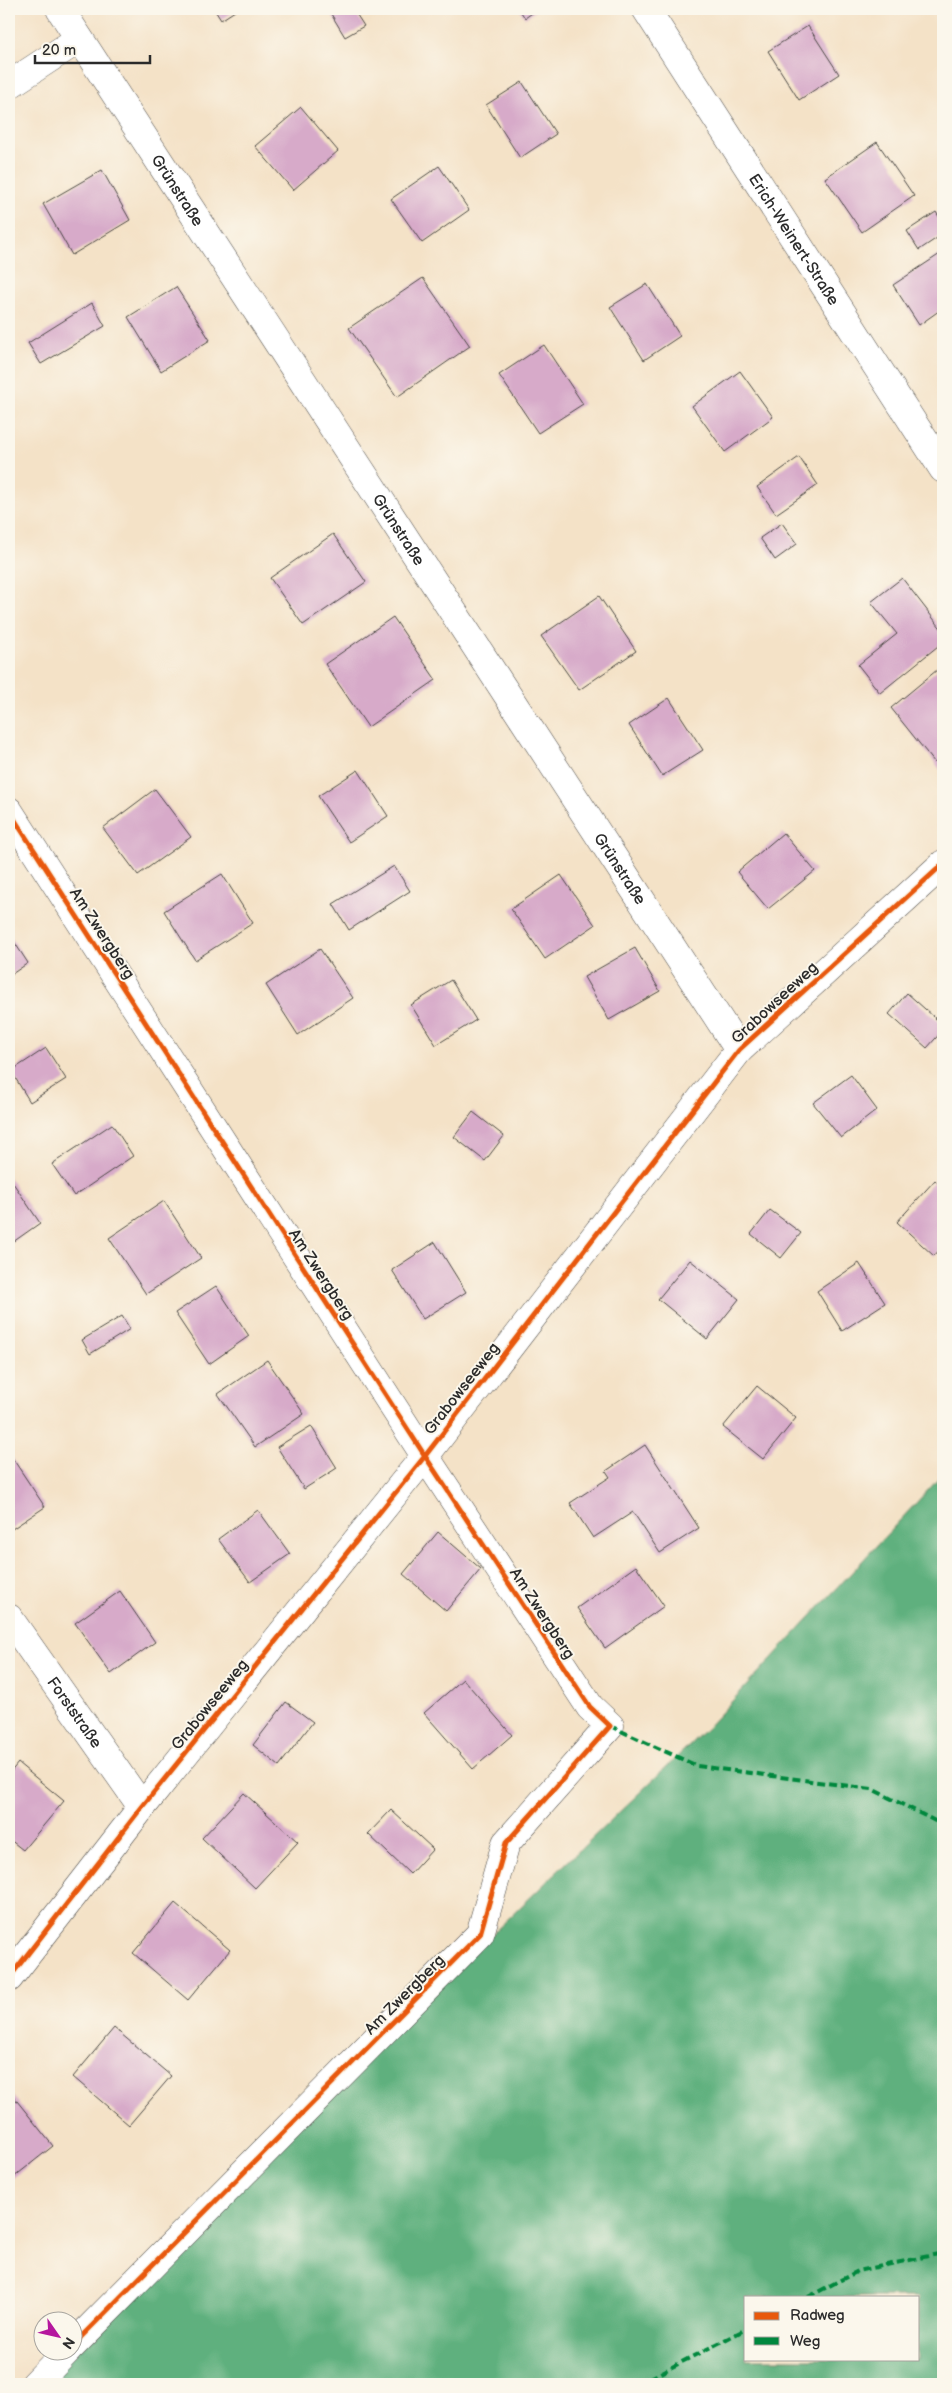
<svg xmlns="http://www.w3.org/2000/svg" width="952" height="2393" viewBox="0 0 952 2393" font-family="'Balsamiq Sans',sans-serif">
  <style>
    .forest { fill: #5fb07e; stroke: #456e54; fill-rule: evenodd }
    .building { fill: #d7aac9 }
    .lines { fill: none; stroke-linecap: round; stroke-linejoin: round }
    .minor-casing { stroke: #494642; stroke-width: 29 }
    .minor { stroke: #fff; stroke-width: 28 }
    .quiet { stroke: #00873e; stroke-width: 4; stroke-dasharray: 8 4; stroke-linecap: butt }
    .cycleway-casing { stroke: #fbf7ec; stroke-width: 8 }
    .cycleway { stroke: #e8590c; stroke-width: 5 }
    .labels { text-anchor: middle; stroke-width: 4; stroke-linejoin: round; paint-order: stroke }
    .street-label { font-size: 16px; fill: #2b2b2b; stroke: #fbf7ec }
  </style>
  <rect width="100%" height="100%" fill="#fbf7ec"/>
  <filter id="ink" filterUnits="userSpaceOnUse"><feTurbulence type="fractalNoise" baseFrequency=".02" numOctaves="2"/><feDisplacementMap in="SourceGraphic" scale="10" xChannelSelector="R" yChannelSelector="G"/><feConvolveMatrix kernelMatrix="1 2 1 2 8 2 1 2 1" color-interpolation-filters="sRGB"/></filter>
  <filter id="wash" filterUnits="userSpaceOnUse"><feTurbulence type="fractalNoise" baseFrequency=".0096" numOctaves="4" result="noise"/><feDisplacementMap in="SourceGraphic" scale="20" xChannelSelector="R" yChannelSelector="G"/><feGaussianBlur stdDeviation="1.12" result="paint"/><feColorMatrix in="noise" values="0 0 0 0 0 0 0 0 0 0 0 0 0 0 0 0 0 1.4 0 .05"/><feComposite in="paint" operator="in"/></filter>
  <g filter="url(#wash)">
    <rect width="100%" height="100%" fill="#f4e2c7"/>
    <path class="forest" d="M943 1474V2384H23L707 1728ZM746 2297H918V2359H746Z"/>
    <g id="blocks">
      <g class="building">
        <polygon points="214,9 238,9 221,20"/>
        <polygon points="328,9 353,9 364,26 345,37"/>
        <polygon points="519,9 538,9 525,18"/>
        <polygon points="808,26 839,74 799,100 768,51"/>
        <polygon points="522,82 556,134 520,158 486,105"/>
        <polygon points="301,107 338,151 293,190 255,146"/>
        <polygon points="877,142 914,196 862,232 825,178"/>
        <polygon points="439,166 469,210 422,243 391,199"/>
        <polygon points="102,170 130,220 72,255 43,204"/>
        <polygon points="936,212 943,223 943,234 919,250 907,231"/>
        <polygon points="940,254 943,259 943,308 919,325 893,285"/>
        <polygon points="423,278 470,346 397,397 349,328"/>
        <polygon points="647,284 680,336 644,360 610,307"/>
        <polygon points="176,287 210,340 161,371 128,317"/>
        <polygon points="92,303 105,326 41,364 28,343"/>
        <polygon points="544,345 583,404 538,433 499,375"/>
        <polygon points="740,371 773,417 725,452 692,406"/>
        <polygon points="799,457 818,485 776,514 757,487"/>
        <polygon points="782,523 797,544 775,560 760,538"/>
        <polygon points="333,534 366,582 303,625 270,578"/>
        <polygon points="902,578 943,631 943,642 880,693 858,665 897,634 871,602"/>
        <polygon points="599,596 636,651 579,690 541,636"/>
        <polygon points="393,617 436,680 368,727 325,664"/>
        <polygon points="943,665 943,773 891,708"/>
        <polygon points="669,698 703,750 662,776 629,725"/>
        <polygon points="358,770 388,816 349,842 318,796"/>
        <polygon points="155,789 191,837 138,875 103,828"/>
        <polygon points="783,833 815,871 768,909 737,872"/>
        <polygon points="394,866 410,891 349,930 333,904"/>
        <polygon points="222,874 253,923 195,960 164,911"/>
        <polygon points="561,875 595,925 545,959 511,909"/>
        <polygon points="9,934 28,963 9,976"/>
        <polygon points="635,948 660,991 609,1020 584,977"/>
        <polygon points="320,949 353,998 298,1035 266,985"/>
        <polygon points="451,980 476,1020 436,1045 411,1005"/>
        <polygon points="907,993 943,1025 943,1030 927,1048 889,1014"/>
        <polygon points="46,1048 66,1079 30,1102 11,1071"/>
        <polygon points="851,1075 877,1110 841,1138 813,1103"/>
        <polygon points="473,1112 504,1136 485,1161 454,1137"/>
        <polygon points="112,1124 133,1156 74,1196 52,1164"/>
        <polygon points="9,1177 40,1223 13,1242 9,1236"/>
        <polygon points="935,1180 943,1188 943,1246 934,1256 897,1222"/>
        <polygon points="164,1201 201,1258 146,1294 109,1238"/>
        <polygon points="770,1210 801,1233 781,1258 751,1234"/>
        <polygon points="435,1242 466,1292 423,1319 392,1270"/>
        <polygon points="690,1260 739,1299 707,1339 658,1299"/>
        <polygon points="859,1263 885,1303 842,1331 817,1291"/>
        <polygon points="216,1286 249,1336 209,1364 175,1313"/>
        <polygon points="122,1316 130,1329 90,1354 82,1340"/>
        <polygon points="267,1360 304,1414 255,1447 218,1394"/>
        <polygon points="757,1386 796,1418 763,1459 723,1427"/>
        <polygon points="311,1426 337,1468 304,1489 277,1447"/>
        <polygon points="645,1445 699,1528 660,1553 633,1512 593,1538 570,1503 610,1477 606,1471"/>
        <polygon points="11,1456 45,1507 9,1531 9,1458"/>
        <polygon points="258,1510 290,1554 250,1582 218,1539"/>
        <polygon points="438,1532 481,1569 446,1611 403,1574"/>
        <polygon points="636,1566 664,1606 605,1648 577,1608"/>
        <polygon points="120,1591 155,1642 111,1674 75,1623"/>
        <polygon points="463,1679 512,1735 473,1769 424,1713"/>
        <polygon points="286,1702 313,1722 279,1766 253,1745"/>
        <polygon points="18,1763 64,1801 23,1850 9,1839 9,1774"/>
        <polygon points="244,1793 298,1842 255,1888 202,1838"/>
        <polygon points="391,1810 433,1849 410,1874 368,1834"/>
        <polygon points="175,1903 230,1950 188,2000 133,1953"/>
        <polygon points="114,2028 171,2076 129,2125 73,2077"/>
        <polygon points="9,2091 53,2146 9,2181"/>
      </g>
    </g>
  </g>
  <g filter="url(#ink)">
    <use href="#blocks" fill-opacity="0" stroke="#494642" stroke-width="1"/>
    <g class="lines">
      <g class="minor-casing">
        <g id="minor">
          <path id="s1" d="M60 9 739 1050"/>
          <path id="s2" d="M646 9 943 469"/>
          <polyline points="9,85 79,39"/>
          <polyline points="9,811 425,1456 590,1707 610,1726 506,1843 480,1934 72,2346"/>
          <path id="s3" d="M9 1618 142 1807"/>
          <polyline points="9,1978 142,1807 425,1456 739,1050 943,864"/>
          <polyline points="35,2384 68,2350"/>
        </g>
      </g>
      <use href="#minor" class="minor"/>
      <g class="quiet">
        <polyline points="610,1726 697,1766 872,1789 943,1825"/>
        <polyline points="808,2297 858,2271 943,2253"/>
        <polyline points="639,2384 746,2329"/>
      </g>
      <g class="cycleway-casing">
        <g id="cycleway">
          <polyline points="9,811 425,1456 590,1707 610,1726 506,1843 480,1934 72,2346"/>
          <polyline points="9,1978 142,1807 425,1456 739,1050 943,864"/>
        </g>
      </g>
      <use href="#cycleway" class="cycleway"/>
    </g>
  </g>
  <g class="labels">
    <g class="street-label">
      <text dy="6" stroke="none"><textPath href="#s1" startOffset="216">Grünstraße</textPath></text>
      <text dy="6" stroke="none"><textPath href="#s2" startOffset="274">Erich-Weinert-Straße</textPath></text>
      <text dy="6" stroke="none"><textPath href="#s1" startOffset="621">Grünstraße</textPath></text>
      <text dy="6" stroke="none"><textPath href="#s1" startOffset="1026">Grünstraße</textPath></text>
      <text transform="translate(103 933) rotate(57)" y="6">Am Zwergberg</text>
      <text transform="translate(774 1002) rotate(-43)" y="6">Grabowseeweg</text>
      <text transform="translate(322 1274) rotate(57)" y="6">Am Zwergberg</text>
      <text transform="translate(461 1388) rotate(-52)" y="6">Grabowseeweg</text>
      <text transform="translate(543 1613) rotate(57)" y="6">Am Zwergberg</text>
      <text transform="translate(209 1704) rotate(-51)" y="6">Grabowseeweg</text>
      <text dy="6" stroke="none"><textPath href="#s3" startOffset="115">Forststraße</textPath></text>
      <text transform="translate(404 1994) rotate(-45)" y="6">Am Zwergberg</text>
    </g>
  </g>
  <rect width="952" height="2393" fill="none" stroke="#fbf7ec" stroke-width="30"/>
  <rect x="744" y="2296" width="175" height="65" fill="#fbf7ec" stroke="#a8a59f"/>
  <rect x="754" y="2312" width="25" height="8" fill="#e8590c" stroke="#a8a59f"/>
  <text x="790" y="2320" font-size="15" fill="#2b2b2b">Radweg</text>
  <rect x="754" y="2337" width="25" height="8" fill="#00873e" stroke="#a8a59f"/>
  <text x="790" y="2346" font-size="15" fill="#2b2b2b">Weg</text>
  <g transform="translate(58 2336) rotate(124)"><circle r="24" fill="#fbf7ec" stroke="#a8a59f"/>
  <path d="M0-4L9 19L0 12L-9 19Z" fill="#b5179e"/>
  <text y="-8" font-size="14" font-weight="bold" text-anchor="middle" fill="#2b2b2b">N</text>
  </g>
  <path d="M35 55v8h115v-8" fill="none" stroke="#2b2b2b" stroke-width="2.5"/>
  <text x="42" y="55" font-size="15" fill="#2b2b2b" stroke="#fbf7ec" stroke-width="4" paint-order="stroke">20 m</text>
</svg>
